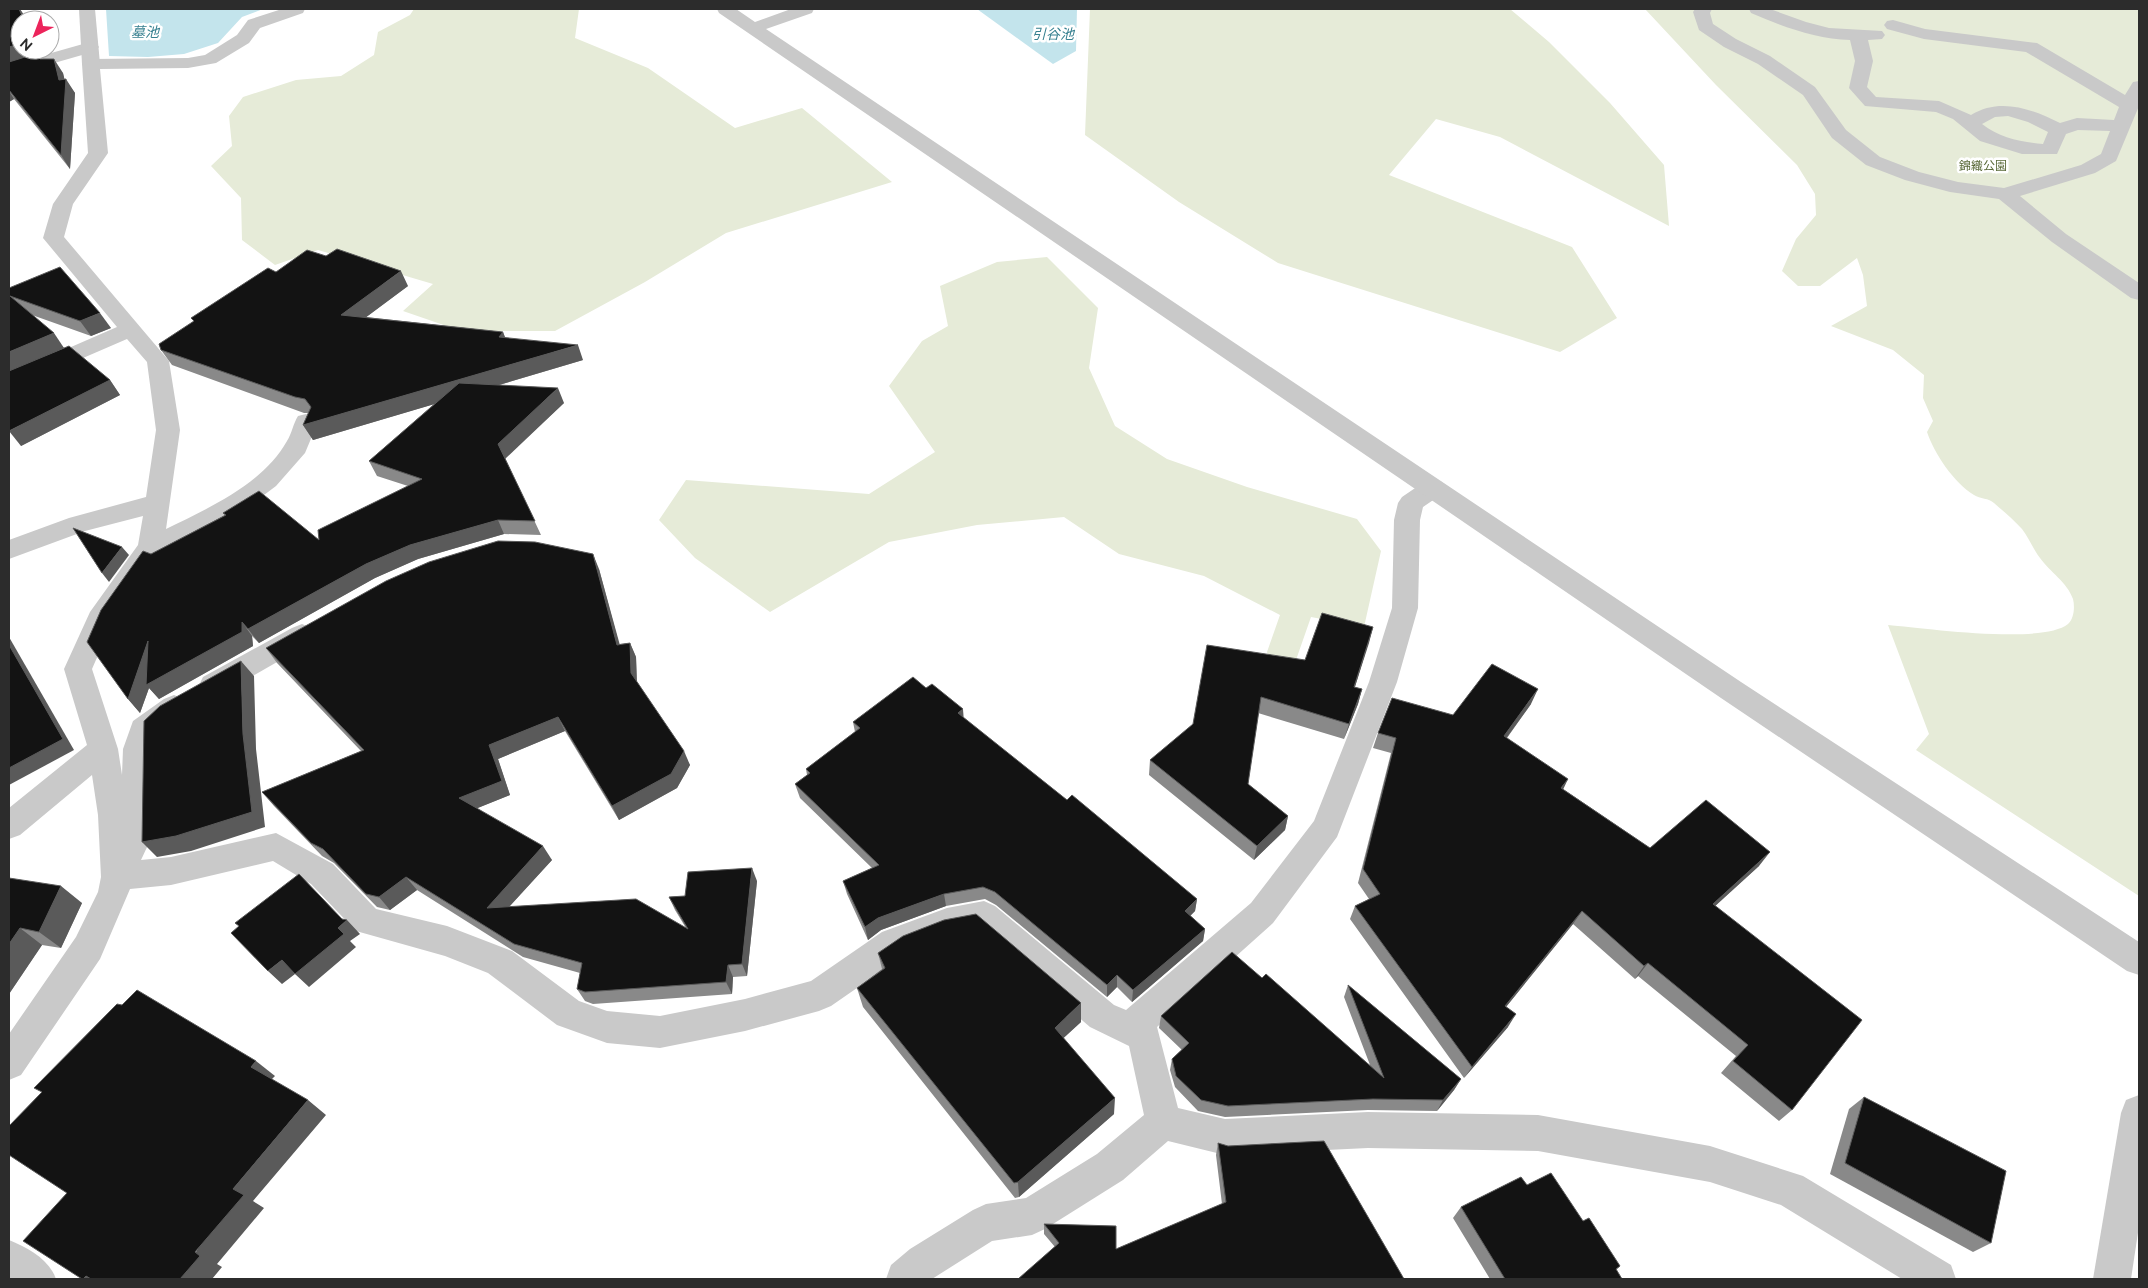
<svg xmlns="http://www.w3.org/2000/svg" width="2148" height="1288" viewBox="0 0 2148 1288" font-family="Raleway,'Noto Sans JP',sans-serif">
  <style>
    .green { fill: #e6ebd8 }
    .water { fill: #c3e4ec }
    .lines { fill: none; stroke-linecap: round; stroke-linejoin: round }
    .pedestrian { fill: #c9c9c9; fill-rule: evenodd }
    .minor { fill: #c9c9c9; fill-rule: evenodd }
    .tertiary { fill: #c9c9c9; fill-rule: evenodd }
    .wall { fill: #898989 }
    .shaded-wall { fill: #5a5a5a }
    .building { fill: #131313; stroke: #5a5a5a }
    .labels { text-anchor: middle; stroke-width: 5; stroke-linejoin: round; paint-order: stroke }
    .far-park-label { font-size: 12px; fill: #596938; stroke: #fff }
    .far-water-label { font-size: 14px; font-style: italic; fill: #378090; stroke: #fff }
  </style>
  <rect width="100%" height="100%" fill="#fff"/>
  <g class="green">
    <polygon points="414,9 579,9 575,38 648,68 735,128 802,108 892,182 726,233 645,282 555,331 461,331 403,311 433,284 318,250 275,265 242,240 241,198 211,166 232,146 229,116 243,97 296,80 341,76 374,55 378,32 410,15"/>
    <polygon points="1090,9 1510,9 1549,42 1610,103 1664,165 1669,226 1500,137 1436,119 1389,175 1572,247 1617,318 1560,352 1278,263 1179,202 1085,135"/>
    <path d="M1645 9H2139V896L1916 750 1929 734 1888 625C1924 628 2042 645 2068 624 2074 619 2075 607 2073 599 2067 582 2050 572 2040 558 2033 549 2029 538 2022 529 2014 520 2003 511 1994 503 1989 498 1980 499 1974 495 1954 483 1934 453 1927 432L1933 421 1923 398 1924 375 1893 350 1831 326 1867 306 1863 275 1857 258 1820 286H1798L1782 271 1796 239 1816 215 1815 194 1797 165 1716 85Z"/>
    <polygon points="1047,257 1098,308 1089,368 1115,426 1167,459 1247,487 1357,519 1381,551 1364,627 1311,617 1282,700 1267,652 1280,615 1204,576 1119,554 1064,517 977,525 889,542 770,612 695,558 659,520 686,480 869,494 935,452 889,386 922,341 948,326 940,286 997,262"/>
  </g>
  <g class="water">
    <polygon points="106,9 263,9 242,17 218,43 184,54 148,57 109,56"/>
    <polygon points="977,9 1077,9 1076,51 1053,64"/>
  </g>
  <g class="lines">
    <path class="pedestrian" d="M1695 9H1712L1710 13 1713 24 1736 39 1770 56 1815 87 1846 130 1880 157 1919 172 1958 182 2004 188 2081 165 2101 154 2110 131 2078 130 2066 134 2057 154H2022L1980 141 1953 119 1936 112 1865 106 1849 88 1855 61 1850 40C1816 39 1783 27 1751 13L1749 9H1770L1806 22 1829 28 1882 31 1885 35 1882 39 1868 40 1873 61 1867 87 1876 97 1939 101 1971 115C2000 97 2032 109 2060 123L2077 118 2114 120 2119 107 2026 52 1924 39 1887 29 1884 25 1887 21 1893 20 1925 29 2037 43 2125 95 2133 82 2139 81V106L2116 161 2095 173 2020 196 2066 234 2139 283V300L2131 298 2052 242 1999 199 1950 192 1905 180 1866 165 1832 138 1803 95 1758 64 1724 47 1699 30 1693 12ZM2008 116 2028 122 2048 132 2043 144C2021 142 2000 138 1982 124L1995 117Z"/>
    <g class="minor">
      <path d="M282 9H305L303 13 260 28 249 43 216 63 188 68 100 69 108 153 73 204 64 237 169 361 180 430 166 529C209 508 263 484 287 441 292 433 293 424 298 416L306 414 314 416 318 422 305 453 276 486 240 513 160 554 112 623 92 669 118 749 122 775 123 749 133 721 164 699 174 695 184 699 188 707 184 715 156 735 153 749 148 845 141 860 171 857 276 833 333 864 376 909 447 926 512 951 579 1001 607 1011 660 1016 745 999 811 981 882 932 947 908 984 901 995 906 1114 1005 1126 1010 1251 903 1314 821 1369 682 1392 608 1394 520 1398 503 1402 497 1424 482 1433 479 1442 482 1445 488 1442 494 1423 507 1420 520 1418 608 1397 682 1337 837 1273 923 1157 1027 1178 1108 1225 1119 1368 1112 1538 1115 1710 1146 1803 1176 1951 1265 1956 1279H1902L1781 1205 1710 1182 1538 1151 1368 1148 1225 1155 1168 1141 1123 1180 1045 1229 1032 1235 992 1241 932 1279H886L891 1265 910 1249 973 1210 986 1204 1026 1198 1097 1154 1144 1115 1129 1046 1090 1027 979 932 947 938 906 954 831 1006 819 1011 745 1031 660 1048 607 1043 557 1025 488 973 445 956 356 931 311 884 273 861 171 885 130 889 100 959 21 1075 9 1080V1034L76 937 98 892 101 877 98 815 92 775 20 835 9 839V808L87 745 64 669 90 612 138 545 143 516 85 531 9 559V540L69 518 146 497 156 430 147 362 127 339 9 390V374L117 327 43 238 53 204 88 153 82 64 85 60 91 59 188 58 205 55 237 35 248 20Z"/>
      <polygon points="90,42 96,43 99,47 96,51 9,76 9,65"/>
      <polygon points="302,624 312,628 316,635 312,642 223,693 213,696 203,693 199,685 203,677 292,628"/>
      <polygon points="2139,1095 2139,1226 2131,1279 2093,1279 2121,1113 2126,1100"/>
      <path d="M9 1240C28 1248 49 1259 56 1279H9Z"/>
    </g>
    <g class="tertiary">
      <polygon points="79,9 95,9 100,64 97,68 85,68 82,64"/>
      <polygon points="717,9 736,9 755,22 791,9 814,9 812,13 766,29 1741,682 2139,942 2139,975 2127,971 1721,698 719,13"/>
    </g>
  </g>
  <g class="wall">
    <polygon points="9,9 20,9 27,20 20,20 20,50 39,50 41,54 39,55 42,59 63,73 64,79 75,93 70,169 14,99 9,102"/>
    <polygon points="276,272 408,286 366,317 503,332 505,338 583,360 499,385 564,403 505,458 541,535 504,534 418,559 375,578 259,643 252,636 253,646 159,699 149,688 140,713 128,699 151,554 225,515 223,513 319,540 408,486 377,476 369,461 434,404 313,440 303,425 308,413 304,413 172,365 161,350 194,321 191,318"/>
    <polygon points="9,288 111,328 91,336 32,315 64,348 46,356 110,380 120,395 21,446"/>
    <polygon points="599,569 619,644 630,643 636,657 637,682 690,765 677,788 619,820 565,731 498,759 510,795 477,808 552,860 509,907 686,928 675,910 669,897 685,896 757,881 747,976 733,977 732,994 593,1004 585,1001 577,989 580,973 523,957 417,890 390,910 377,907 334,863 322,856 274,806 262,792 361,751 277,663 266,648"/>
    <polygon points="1373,627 1355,687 1362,689 1358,704 1344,739 1258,713 1248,784 1288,816 1285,830 1254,860 1149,775 1150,760 1305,660"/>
    <polygon points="926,688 1067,800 1197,899 1195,911 1190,916 1205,929 1203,941 1132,1002 1117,987 1107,997 996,905 985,899 946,906 881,930 868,940 847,894 843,881 872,868 800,798 795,784 807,775 806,769 855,732 853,722"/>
    <polygon points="1531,704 1507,738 1563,789 1650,848 1759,866 1715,906 1792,1110 1779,1121 1721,1073 1736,1056 1638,976 1635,979 1573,924 1506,1007 1508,1027 1464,1078 1350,919 1355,906 1369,899 1358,883 1391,753 1373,748 1378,733 1453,715"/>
    <polygon points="9,878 82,903 61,948 42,945 9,994"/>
    <polygon points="878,953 1081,1022 1063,1038 1114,1114 1019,1197 1015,1198 863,1007 857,988 882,969"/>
    <polygon points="1262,978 1370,1065 1344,997 1348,985 1461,1079 1454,1090 1437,1111 1368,1110 1225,1117 1198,1111 1175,1087 1170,1070 1172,1059 1182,1050 1159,1028 1161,1016"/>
    <polygon points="1864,1097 1991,1243 1973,1252 1830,1174 1849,1109"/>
    <polygon points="1218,1143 1404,1279 1055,1247 1044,1234 1044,1224 1116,1249 1222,1204 1216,1155"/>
    <polygon points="1527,1185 1583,1221 1620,1266 1616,1270 1622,1279 1490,1279 1453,1218 1461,1207"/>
  </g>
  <g class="shaded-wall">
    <polygon points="19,9 20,9 27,20 24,20"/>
    <polygon points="20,44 20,50 39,50 41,54 39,55 47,67 40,59 9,63 9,47"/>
    <polygon points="54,59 63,73 66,85 66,79 75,93 70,169 61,155 59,80"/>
    <polygon points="9,91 14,99 9,102"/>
    <polygon points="401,271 408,286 349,330 341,315"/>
    <polygon points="100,313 111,328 91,336 80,321"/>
    <polygon points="503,332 509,347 499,337"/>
    <polygon points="54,333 64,348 9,372 9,352"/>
    <polygon points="578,345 583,360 313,440 303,425"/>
    <polygon points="110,380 120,395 21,446 9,431"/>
    <polygon points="558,388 564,403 505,459 498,444"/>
    <polygon points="498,520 504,534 418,559 375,578 259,643 248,629 366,564 410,545"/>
    <polygon points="122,547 129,555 109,582 102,573"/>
    <polygon points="593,554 599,569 624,660 617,645"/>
    <polygon points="242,622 252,636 253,646 159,699 149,688 140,713 128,699 148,641"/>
    <polygon points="1373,627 1369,643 1350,702 1354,687"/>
    <polygon points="9,637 74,750 9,785"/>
    <polygon points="630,643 636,657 637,688 631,673"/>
    <polygon points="241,661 254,676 256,749 265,827 191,851 157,857 142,842 243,734"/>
    <polygon points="1362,689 1358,704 1344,739 1349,724"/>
    <polygon points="1538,689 1531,704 1497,751 1504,736"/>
    <polygon points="963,709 964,723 958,713"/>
    <polygon points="558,717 565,731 498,759 510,795 468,812 459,798 489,745"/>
    <polygon points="684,751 690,765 677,788 619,820 612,806"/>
    <polygon points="1568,779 1561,794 1561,788"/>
    <polygon points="1288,816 1285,830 1254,860 1257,846"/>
    <polygon points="543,846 552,860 496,921 487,908"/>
    <polygon points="1770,852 1759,866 1702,918 1713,904"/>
    <polygon points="752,868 757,881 747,976 742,964"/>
    <polygon points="406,877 417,890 390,910 379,897"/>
    <polygon points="61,886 82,903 61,948 39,932"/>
    <polygon points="944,894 946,906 881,930 868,940 865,927 878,918"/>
    <polygon points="1197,899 1195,911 1183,923 1185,911"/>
    <polygon points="1582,911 1573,924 1497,1018 1505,1006"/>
    <polygon points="347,920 360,934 350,941 356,947 309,987 295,974 282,984 268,971 282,960 338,928"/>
    <polygon points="20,928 42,945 9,994 9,944"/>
    <polygon points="1205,929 1203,941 1132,1002 1133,990"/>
    <polygon points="1648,963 1638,976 1635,979 1644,966"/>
    <polygon points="728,965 733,977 732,994 726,982"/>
    <polygon points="1117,975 1117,987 1107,997 1107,985"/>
    <polygon points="1081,1003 1081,1022 1055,1046 1055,1028"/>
    <polygon points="1516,1014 1508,1027 1464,1078 1472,1067"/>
    <polygon points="256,1061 275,1076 269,1082 251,1067"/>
    <polygon points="1461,1079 1454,1090 1437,1111 1443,1100"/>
    <polygon points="1115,1098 1114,1114 1019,1197 1018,1182"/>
    <polygon points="308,1100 326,1115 253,1201 264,1208 217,1264 222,1267 212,1279 180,1279 233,1189"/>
    <polygon points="86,1276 94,1279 83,1279"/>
  </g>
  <g class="building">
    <polygon points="9,9 19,9 24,20 20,20 20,44 9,47"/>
    <polygon points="38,53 40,59 54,59 59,80 66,79 61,155 9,90 9,62"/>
    <polygon points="337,249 401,271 341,315 503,332 499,337 578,345 303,425 311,407 305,399 295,397 161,350 159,344 194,321 191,318 268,268 276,272 307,250 326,256"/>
    <polygon points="60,267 100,313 80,321 10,296 54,333 9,352 9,288"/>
    <polygon points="69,346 110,380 9,431 9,371"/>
    <polygon points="459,383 558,388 498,444 535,521 498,520 410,545 366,564 248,629 242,622 242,632 146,685 148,641 128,699 87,642 101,610 143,551 151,554 226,515 223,513 259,491 319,540 318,530 422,479 369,461"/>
    <polygon points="73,528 122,547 102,573"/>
    <polygon points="498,541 535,542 593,554 617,645 630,643 631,673 684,751 671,774 612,806 558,717 489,745 502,781 459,798 543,846 487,908 636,899 688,929 669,897 685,896 688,872 752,868 742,964 728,965 726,982 585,992 577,989 582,963 514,944 406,877 379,897 366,894 323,849 311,843 262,792 364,750 266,648 386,581 429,562"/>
    <polygon points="1322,613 1373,627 1354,687 1362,689 1349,724 1261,697 1248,784 1288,816 1257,846 1150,760 1193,724 1207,645 1305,660"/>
    <polygon points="9,645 63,739 9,768"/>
    <polygon points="241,661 243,734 252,812 176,836 142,842 144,721 160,706"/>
    <polygon points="1492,664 1538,689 1504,736 1568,779 1561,788 1650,848 1706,800 1770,852 1713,904 1862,1020 1792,1110 1733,1061 1748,1045 1648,963 1644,966 1582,911 1505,1006 1516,1014 1472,1067 1355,906 1380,894 1363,869 1396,738 1378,733 1392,698 1453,715"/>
    <polygon points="913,677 926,688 932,684 963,709 958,713 1067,800 1072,795 1197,899 1185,911 1205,929 1133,990 1117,975 1107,985 995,892 983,887 944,894 878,918 865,927 843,881 879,865 795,784 810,773 806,769 860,728 853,722"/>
    <polygon points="299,874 342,919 347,920 338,928 344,934 295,974 282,960 268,971 231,933 239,926 235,923"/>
    <polygon points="9,878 61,886 39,932 20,928 9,944"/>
    <polygon points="976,914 1081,1003 1055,1028 1115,1098 1018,1182 1014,1183 857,988 885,968 878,953 903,936 944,920"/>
    <polygon points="1232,952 1262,978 1266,974 1384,1078 1348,985 1461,1079 1443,1100 1373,1099 1228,1106 1201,1100 1176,1076 1172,1059 1189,1043 1161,1016"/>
    <polygon points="137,990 256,1061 251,1067 308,1100 233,1189 244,1195 195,1252 200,1256 180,1279 91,1279 86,1276 83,1279 82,1279 23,1241 67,1193 9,1155 9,1126 42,1092 34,1088 117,1004 122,1005"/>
    <polygon points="1864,1097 2006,1171 1991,1243 1845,1163"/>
    <polygon points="1324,1141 1404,1279 1018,1279 1059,1243 1044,1224 1116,1226 1116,1249 1226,1202 1218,1143 1228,1146"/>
    <polygon points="1551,1173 1583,1221 1589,1218 1620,1266 1616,1269 1622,1279 1505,1279 1461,1207 1521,1177 1527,1185"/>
  </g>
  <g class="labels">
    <g class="far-park-label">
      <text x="1983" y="170">錦織公園</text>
    </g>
    <g class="far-water-label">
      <text x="145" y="37">墓池</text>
      <text x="1053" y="39">引谷池</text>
    </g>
  </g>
  <rect width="2148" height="1288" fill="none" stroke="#2c2c2c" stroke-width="20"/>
  <g transform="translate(35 35) rotate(222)"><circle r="24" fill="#ffffff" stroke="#ababab"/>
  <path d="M0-4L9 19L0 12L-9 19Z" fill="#ec245b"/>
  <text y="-8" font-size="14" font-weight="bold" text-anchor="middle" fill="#2c2c2c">N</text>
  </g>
</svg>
